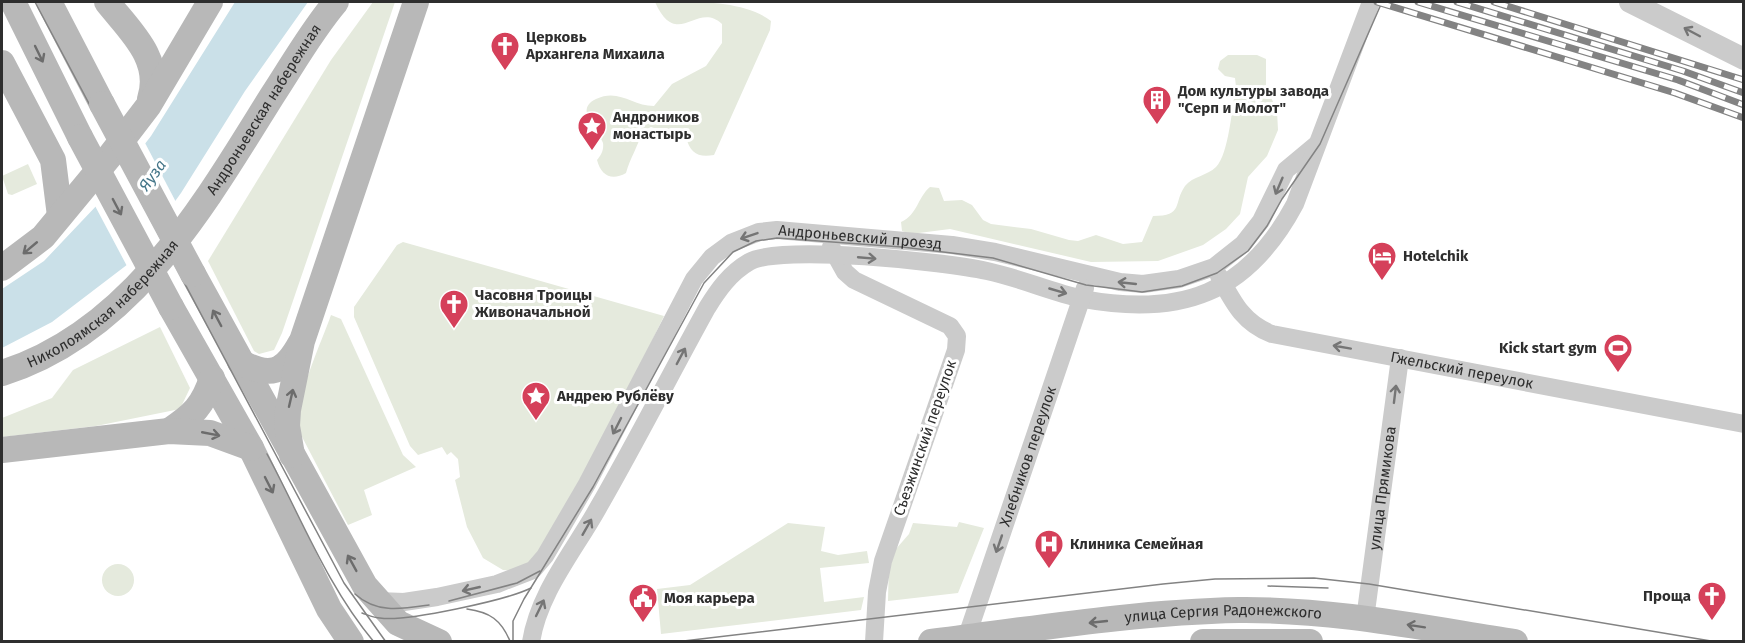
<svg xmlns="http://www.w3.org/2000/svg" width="1745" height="643" viewBox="0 0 1745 643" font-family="'Fira Sans',sans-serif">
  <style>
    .green { fill: #e5eadd }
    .water { fill: #cae0e8 }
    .pier { fill: #fff }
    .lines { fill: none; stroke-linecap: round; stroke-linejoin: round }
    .minor { stroke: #cbcbcb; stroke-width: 18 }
    .tertiary { stroke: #cbcbcb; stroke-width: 22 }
    .secondary { stroke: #b8b8b8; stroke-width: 26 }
    .tram { stroke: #838383; stroke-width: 1.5 }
    .rail-casing { stroke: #838383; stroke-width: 7 }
    .rail { stroke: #fff; stroke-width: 4.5; stroke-dasharray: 14; stroke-linecap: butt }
    .secondary-bridge { stroke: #b8b8b8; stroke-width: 26 }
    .oneway { stroke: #757575 }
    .oneway2 { stroke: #6c6c6c }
    .labels { text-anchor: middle; stroke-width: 6; stroke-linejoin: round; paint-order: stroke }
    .poi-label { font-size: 15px; font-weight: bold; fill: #2e2e2e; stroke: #fff; text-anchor: start }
    .street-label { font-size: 15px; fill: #2e2e2e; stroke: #fff }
    .water-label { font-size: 16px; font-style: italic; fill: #437588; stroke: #fff }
  </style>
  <rect width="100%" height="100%" fill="#fff"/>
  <g class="green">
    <polygon points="373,2 395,2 282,333 274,350 259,354 254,351 208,261 331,60"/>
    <path d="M655 2C691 1 744 0 771 21L770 30 714 155C698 158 690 153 686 137L678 132 669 133 651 127 642 131C638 147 630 158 626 173 612 181 601 176 597 160 601 155 604 150 603 143 599 130 573 110 596 99 619 88 632 106 654 106L672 84 706 66 722 43V24C697 0 677 51 655 2Z"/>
    <path d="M1228 55H1257L1266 59V86L1277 111 1278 130 1267 156 1248 177 1240 214 1226 229 1203 245 1158 261 1091 262 950 229 911 234 902 231 901 222C918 214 917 198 930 187L939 188 944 201 962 200 972 205 983 220 991 224 1031 229 1069 240 1078 241 1096 235 1123 244 1142 242 1153 216C1184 216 1173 203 1185 186 1193 176 1207 176 1216 167 1229 154 1232 106 1236 87L1235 78 1225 76 1218 69 1220 61Z"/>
    <polygon points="28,164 37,184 12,195 8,194 2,176"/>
    <polygon points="403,242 664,316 591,467 537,558 516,571 503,570 483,558 467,527 455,480 460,477 458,459 451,452 447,455 442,447 418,455 410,446 354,317 354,307 397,245"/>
    <path d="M331 315 341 319 403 455 416 467 364 490 372 515 348 525 300 433C293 400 320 347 331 315Z"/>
    <polygon points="160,327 190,388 180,409 96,426 2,437 2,418 52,398 73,370"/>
    <polygon points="959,522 984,528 958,593 888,601 889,557 909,534 913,523 957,527"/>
    <polygon points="788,523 825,527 821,551 838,555 867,551 869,563 820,568 824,602 864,597 861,610 661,634 657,589 690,585"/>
    <circle cx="118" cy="580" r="16"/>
  </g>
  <polygon class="water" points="235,2 308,2 245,91 181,193 132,261 52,322 2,348 2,289 44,261 99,203 151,136"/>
  <polygon class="pier" points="144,141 177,204 134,263 128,268 94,204"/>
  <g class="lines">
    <g class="minor">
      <polyline points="831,247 845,272 854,280 950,326 957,336 956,350 883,561 877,592 874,642"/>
      <path id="s1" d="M1219 276C1233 302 1243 323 1272 334L1744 424"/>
      <path id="s2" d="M378 601 404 602 437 597 497 584 533 570 545 556 587 484 694 279 712 257 731 243 759 232 777 230 952 245 995 252 1120 282 1143 284 1179 279 1214 267 1243 244 1261 221 1286 170 1316 145"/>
      <path id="s3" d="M1365 619 1400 358"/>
      <path d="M531 642C539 592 574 551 598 508 636 442 670 375 707 308 718 290 730 273 749 262 780 244 947 262 987 271 1020 278 1051 292 1083 299 1181 317 1247 294 1295 204L1371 2"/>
      <path id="s4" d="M965 642 1085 288"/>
    </g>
    <polyline class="tertiary" points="1630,2 1744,59"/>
    <g class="secondary">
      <polyline points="13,2 80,137"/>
      <polyline points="49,2 102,104"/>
      <path d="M107 2C129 30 163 59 150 99"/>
      <polyline points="2,63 53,160 60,216"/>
      <polyline points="2,268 43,237 110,156 149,105 210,2"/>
      <polyline points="193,274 365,586 398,623 439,642"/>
      <polyline points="171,307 251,448 329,609 351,642"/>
      <path d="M240 362C270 378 284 373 300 344"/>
      <path id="s5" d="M2 373C132 332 204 205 272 96 293 64 312 30 336 2"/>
      <path d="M169 431C193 415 203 406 212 378"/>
      <polyline points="2,450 169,431 210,433 251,448"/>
      <polyline points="292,455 287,426 288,410 302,341 416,2"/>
      <path id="s6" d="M931 642C1033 629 1136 612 1239 610 1332 609 1424 628 1515 642"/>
      <polyline points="1203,642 1310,642"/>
    </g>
    <g class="tram">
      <polyline points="35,2 344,583 386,642"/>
      <path d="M267 454C301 517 327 586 374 642"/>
      <polyline points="1268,586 1328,588"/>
      <path d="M355 594C377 614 402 609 429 605"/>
      <polyline points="449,601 517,583 540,571"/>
      <path d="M467 609C490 612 501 620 510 641"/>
      <path d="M362 613C368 615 374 618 380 618 406 622 507 600 531 588"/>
      <polyline points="513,642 513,621 524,599 593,487 704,283 733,252 756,241 777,238 902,247 993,258 1086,285 1142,292 1182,286 1217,273 1248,251 1267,226 1282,199 1320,144 1382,2"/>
      <polyline points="675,642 1163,584 1215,579 1314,578 1369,584 1717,642"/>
    </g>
    <g class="rail-casing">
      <g id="rail">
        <polyline points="1377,2 1675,93 1744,118"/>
        <polyline points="1418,2 1678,80 1744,105"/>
        <polyline points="1457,2 1683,71 1744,93"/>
        <polyline points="1494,2 1744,80"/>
      </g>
    </g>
    <use href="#rail" class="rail"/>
    <g class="secondary-bridge">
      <polyline points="102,104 193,274"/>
      <polyline points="80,137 171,307"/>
    </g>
  </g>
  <defs><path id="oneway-shaft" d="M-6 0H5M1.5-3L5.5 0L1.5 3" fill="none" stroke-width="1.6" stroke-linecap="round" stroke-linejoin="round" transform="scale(1.5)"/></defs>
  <g class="oneway">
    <use href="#oneway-shaft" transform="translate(1692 32) rotate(-152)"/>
    <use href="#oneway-shaft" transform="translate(1279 186) rotate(113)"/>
    <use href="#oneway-shaft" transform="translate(749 236) rotate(161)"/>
    <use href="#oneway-shaft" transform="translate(867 258) rotate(5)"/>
    <use href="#oneway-shaft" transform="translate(1127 283) rotate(-174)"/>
    <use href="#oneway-shaft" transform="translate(1058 291) rotate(16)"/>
    <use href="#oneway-shaft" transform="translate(1342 347) rotate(-170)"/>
    <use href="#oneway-shaft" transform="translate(681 356) rotate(-62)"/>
    <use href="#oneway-shaft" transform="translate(1395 394) rotate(-83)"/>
    <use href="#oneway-shaft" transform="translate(617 426) rotate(117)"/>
    <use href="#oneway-shaft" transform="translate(587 527) rotate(-60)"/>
    <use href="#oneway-shaft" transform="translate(999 544) rotate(109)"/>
    <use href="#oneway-shaft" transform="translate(471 589) rotate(167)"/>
    <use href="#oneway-shaft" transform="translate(540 608) rotate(-64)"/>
  </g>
  <g class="oneway2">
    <use href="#oneway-shaft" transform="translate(39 54) rotate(64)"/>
    <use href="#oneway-shaft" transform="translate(117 207) rotate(62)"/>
    <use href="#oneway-shaft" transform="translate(30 248) rotate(140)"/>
    <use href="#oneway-shaft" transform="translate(217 318) rotate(-118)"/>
    <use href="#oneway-shaft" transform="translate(291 398) rotate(-77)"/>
    <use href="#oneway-shaft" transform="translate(211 434) rotate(11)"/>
    <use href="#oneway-shaft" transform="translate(269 485) rotate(63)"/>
    <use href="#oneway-shaft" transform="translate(352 563) rotate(-119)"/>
    <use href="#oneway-shaft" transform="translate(1098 622) rotate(174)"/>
    <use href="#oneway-shaft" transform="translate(1416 626) rotate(-171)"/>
  </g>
  <defs>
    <g id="church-pin" transform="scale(1.5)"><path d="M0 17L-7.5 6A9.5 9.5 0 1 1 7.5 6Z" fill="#d5405a" stroke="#fff"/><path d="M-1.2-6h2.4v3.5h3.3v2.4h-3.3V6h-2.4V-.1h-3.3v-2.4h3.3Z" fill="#fff"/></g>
    <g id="building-pin" transform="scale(1.5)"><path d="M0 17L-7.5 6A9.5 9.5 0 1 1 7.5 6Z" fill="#d5405a" stroke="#fff"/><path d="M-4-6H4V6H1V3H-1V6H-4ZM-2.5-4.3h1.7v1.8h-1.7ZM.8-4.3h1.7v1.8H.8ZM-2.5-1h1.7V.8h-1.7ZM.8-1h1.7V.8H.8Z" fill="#fff"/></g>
    <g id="sight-pin" transform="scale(1.5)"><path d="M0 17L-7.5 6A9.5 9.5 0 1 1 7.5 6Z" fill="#d5405a" stroke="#fff"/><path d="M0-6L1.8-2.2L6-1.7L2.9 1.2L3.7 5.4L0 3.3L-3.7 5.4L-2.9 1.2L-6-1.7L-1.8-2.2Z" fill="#fff"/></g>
    <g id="hotel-pin" transform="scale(1.5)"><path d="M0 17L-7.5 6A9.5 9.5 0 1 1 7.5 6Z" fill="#d5405a" stroke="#fff"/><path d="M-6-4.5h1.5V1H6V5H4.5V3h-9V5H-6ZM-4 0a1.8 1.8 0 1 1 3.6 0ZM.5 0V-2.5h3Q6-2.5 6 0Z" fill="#fff"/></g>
    <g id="stadium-pin" transform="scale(1.5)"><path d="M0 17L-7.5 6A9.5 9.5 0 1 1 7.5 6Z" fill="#d5405a" stroke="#fff"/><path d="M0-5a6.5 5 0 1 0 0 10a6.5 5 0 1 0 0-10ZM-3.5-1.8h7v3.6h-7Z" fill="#fff"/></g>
    <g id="hospital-pin" transform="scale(1.5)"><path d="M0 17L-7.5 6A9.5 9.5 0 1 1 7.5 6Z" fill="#d5405a" stroke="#fff"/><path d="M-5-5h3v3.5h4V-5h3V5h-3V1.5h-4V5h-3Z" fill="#fff"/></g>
    <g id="civic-pin" transform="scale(1.5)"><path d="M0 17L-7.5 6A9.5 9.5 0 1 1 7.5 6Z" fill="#d5405a" stroke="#fff"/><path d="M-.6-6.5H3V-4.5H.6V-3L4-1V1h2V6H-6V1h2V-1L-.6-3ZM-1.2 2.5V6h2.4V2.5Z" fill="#fff"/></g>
  </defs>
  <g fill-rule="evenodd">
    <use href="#church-pin" x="505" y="46"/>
    <use href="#building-pin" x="1157" y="100"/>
    <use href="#sight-pin" x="592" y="126"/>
    <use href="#hotel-pin" x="1382" y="256"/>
    <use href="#church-pin" x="454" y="304"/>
    <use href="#stadium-pin" x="1618" y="348"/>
    <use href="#sight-pin" x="536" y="396"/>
    <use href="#hospital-pin" x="1049" y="544"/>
    <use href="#church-pin" x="1712" y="596"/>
    <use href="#civic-pin" x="643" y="598"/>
  </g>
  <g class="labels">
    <g class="poi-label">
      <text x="526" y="42">Церковь<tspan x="526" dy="17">Архангела Михаила</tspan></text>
      <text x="1178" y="96">Дом культуры завода<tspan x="1178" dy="17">"Серп и Молот"</tspan></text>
      <text x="613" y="122">Андроников<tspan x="613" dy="17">монастырь</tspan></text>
      <text x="1403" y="261">Hotelchik</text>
      <text x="475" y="300">Часовня Троицы<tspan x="475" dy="17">Живоначальной</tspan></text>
      <text x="1597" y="353" text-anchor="end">Kick start gym</text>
      <text x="557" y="401">Андрею Рублёву</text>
      <text x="1070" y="549">Клиника Семейная</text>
      <text x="1691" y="601" text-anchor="end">Проща</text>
      <text x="664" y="603">Моя карьера</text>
    </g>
    <g class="street-label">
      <text dy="5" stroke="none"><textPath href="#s5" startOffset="380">Андроньевская набережная</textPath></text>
      <text dy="5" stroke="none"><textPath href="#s2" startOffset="676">Андроньевский проезд</textPath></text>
      <text dy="5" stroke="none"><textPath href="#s5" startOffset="124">Николоямская набережная</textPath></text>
      <text dy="5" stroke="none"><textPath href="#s1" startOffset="274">Гжельский переулок</textPath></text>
      <text transform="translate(925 438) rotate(-71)" y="5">Съезжинский переулок</text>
      <text dy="5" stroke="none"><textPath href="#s4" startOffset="196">Хлебников переулок</textPath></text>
      <text dy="5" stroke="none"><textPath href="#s3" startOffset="132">улица Прямикова</textPath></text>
      <text dy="5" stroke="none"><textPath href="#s6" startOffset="294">улица Сергия Радонежского</textPath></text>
    </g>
    <g class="water-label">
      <text transform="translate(152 175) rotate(-54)" y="6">Яуза</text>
    </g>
  </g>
  <rect width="1745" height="643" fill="none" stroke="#2e2e2e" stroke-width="6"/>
</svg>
